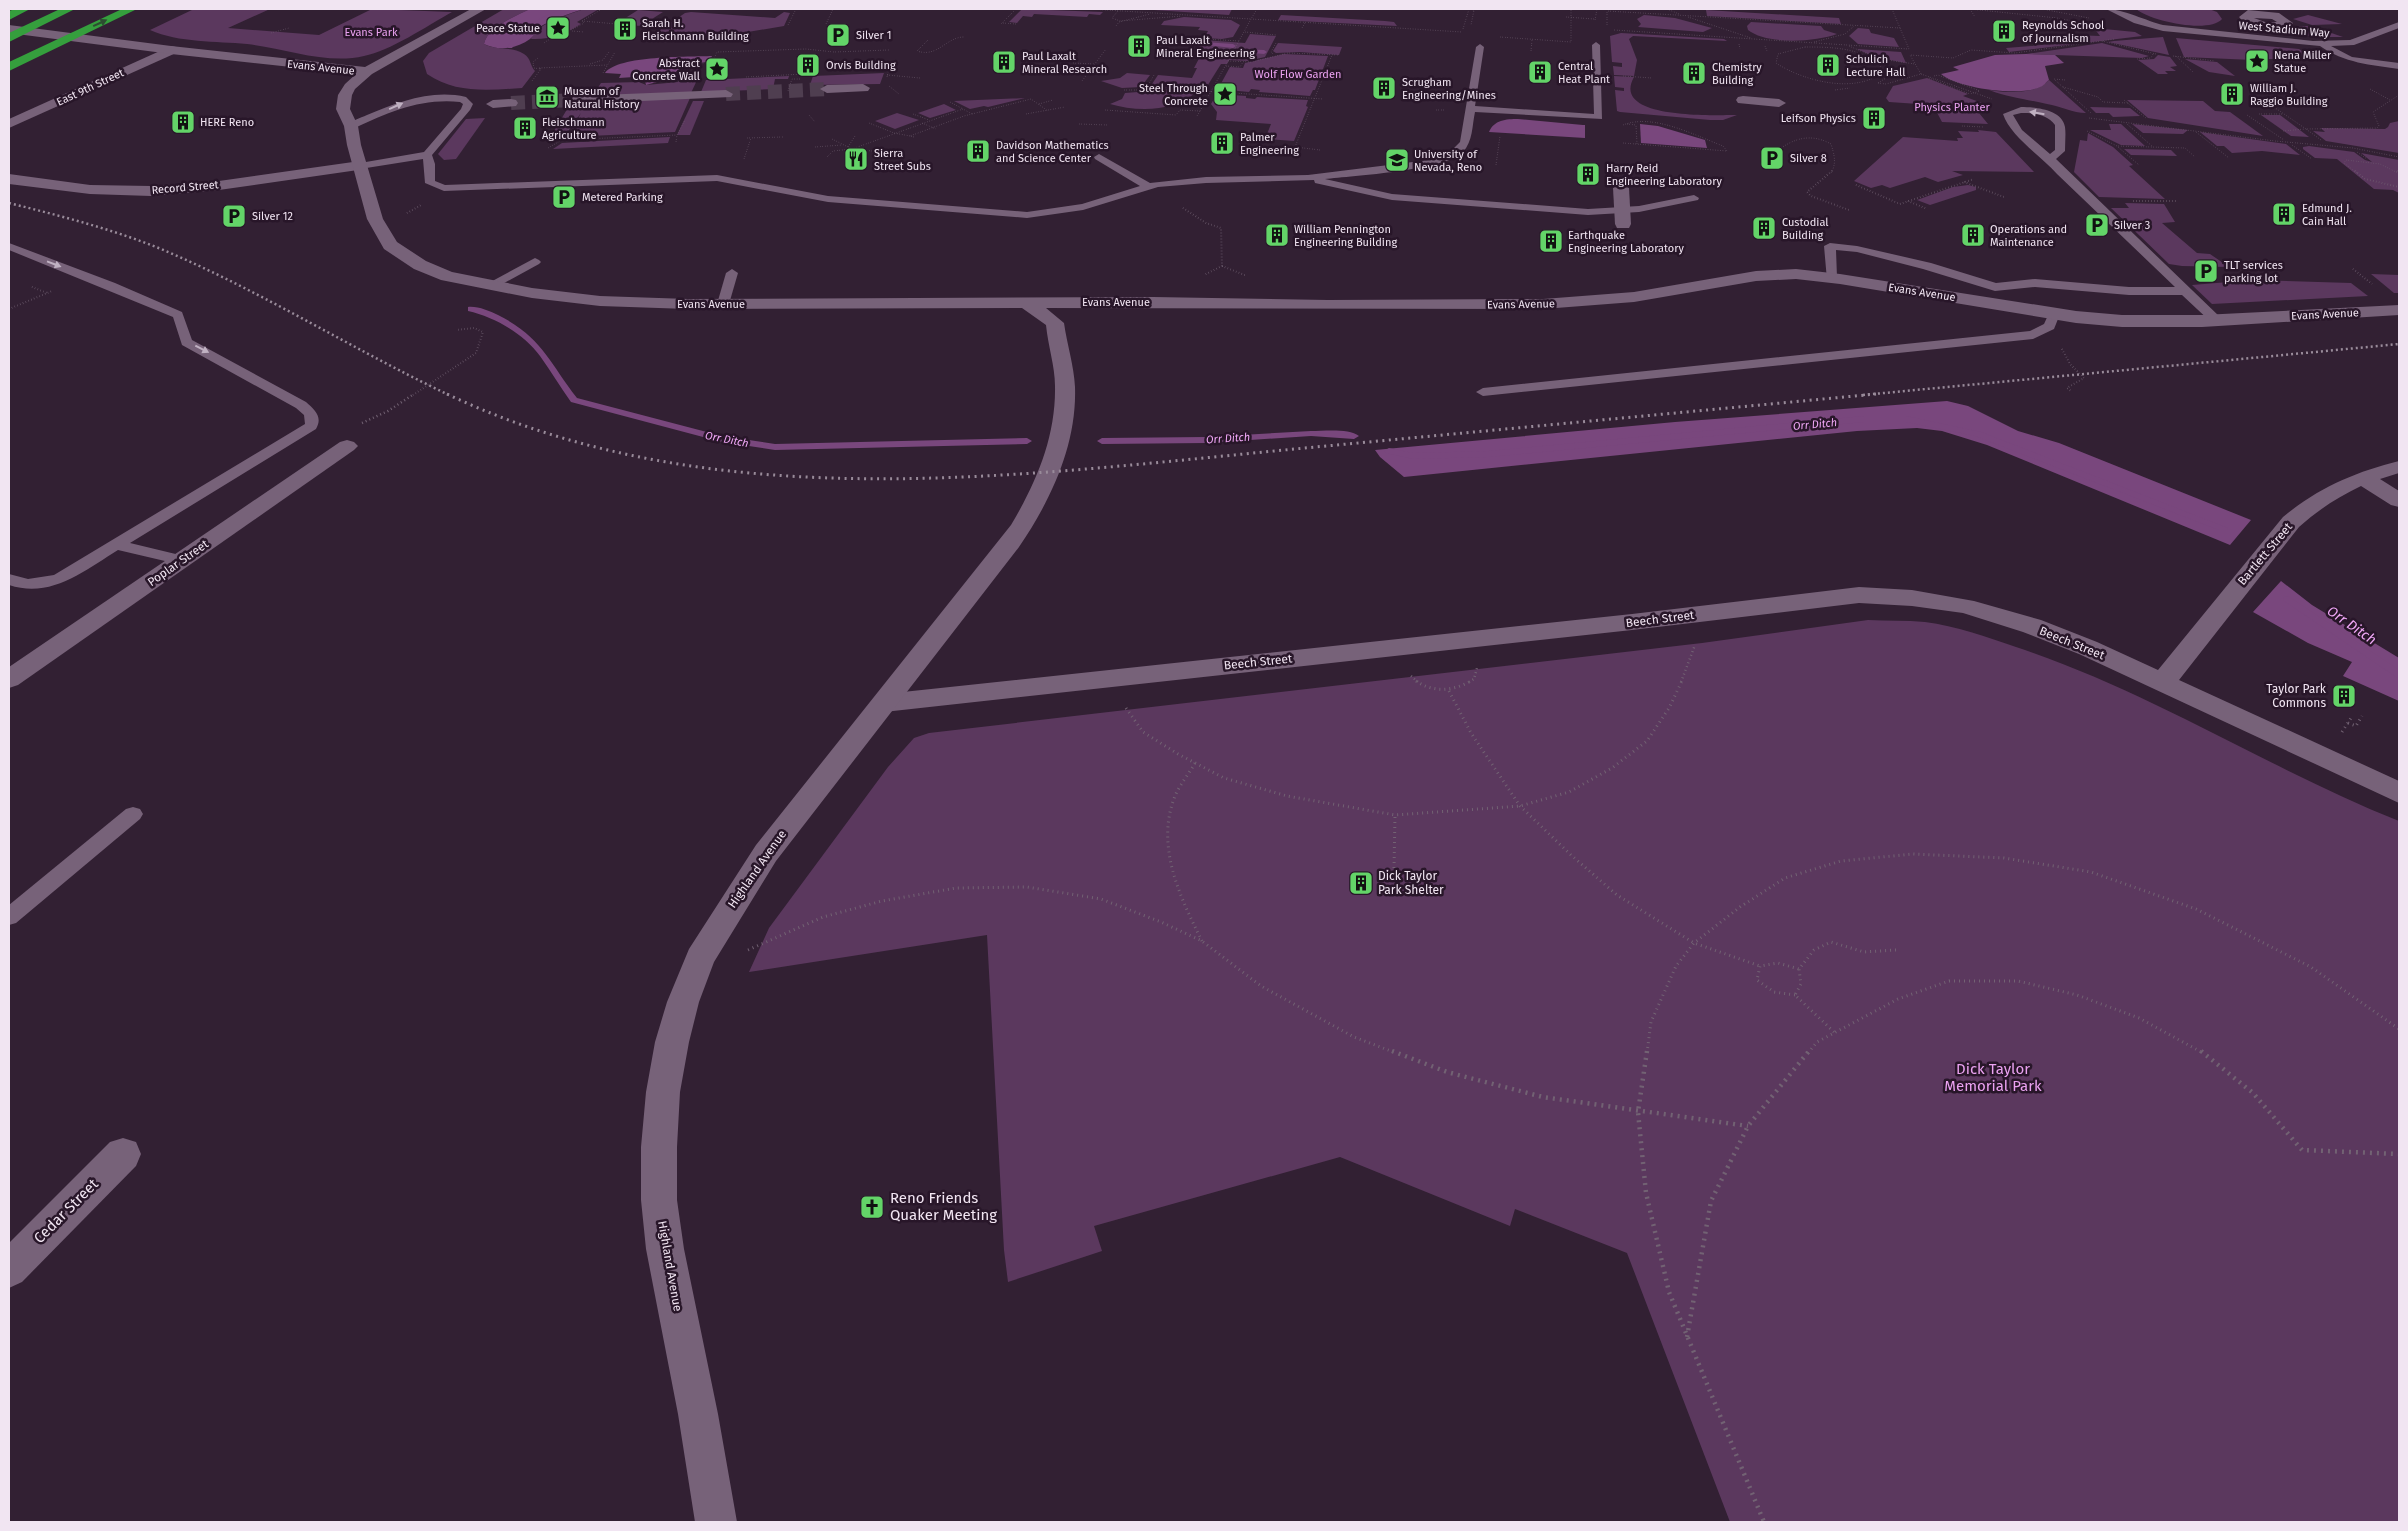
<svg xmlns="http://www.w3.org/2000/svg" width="2408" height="1531" viewBox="0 0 2408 1531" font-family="'Fira Sans',sans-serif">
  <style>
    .green { fill: #5b385e }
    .forest { fill: #79477d }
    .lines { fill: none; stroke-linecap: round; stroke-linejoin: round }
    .stream { fill: #79477d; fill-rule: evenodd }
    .pedestrian-tunnel { stroke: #4f3e50; stroke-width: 14; stroke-dasharray: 14 7; stroke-linecap: butt }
    .path-far4 { stroke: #726273; stroke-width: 1; stroke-dasharray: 0.5 2; stroke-linecap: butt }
    .path-far3 { stroke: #726273; stroke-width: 2; stroke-dasharray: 0.5 2.5; stroke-linecap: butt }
    .path-far2 { stroke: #726273; stroke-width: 2.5; stroke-dasharray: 1 3; stroke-linecap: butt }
    .path-far1 { stroke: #726273; stroke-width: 3; stroke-dasharray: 1 4; stroke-linecap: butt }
    .path { stroke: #726273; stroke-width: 4.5; stroke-dasharray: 2 5; stroke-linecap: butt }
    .service { fill: #776279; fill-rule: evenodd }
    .pedestrian { fill: #776279; fill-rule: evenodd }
    .minor { fill: #776279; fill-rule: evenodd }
    .tertiary { fill: #776279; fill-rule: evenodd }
    .motorway { fill: #359f3d; fill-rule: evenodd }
    .rail-far1 { stroke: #998b9a; stroke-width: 2.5; stroke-dasharray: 2 3; stroke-linecap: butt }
    .rail { stroke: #998b9a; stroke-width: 3; stroke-dasharray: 2 4.5; stroke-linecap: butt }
    .oneway { fill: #2d4d31 }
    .oneway2 { fill: #c0b1c2 }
    .labels { text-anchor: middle; stroke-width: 5; stroke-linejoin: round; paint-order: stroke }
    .far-poi-label { font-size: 11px; fill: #f1e5f2; stroke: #281629; text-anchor: start }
    .far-street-label { font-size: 11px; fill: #f1e5f2; stroke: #281629 }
    .far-park-label { font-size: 11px; fill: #eba2f1; stroke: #281629 }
    .far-water-label { font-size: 11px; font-style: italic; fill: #f0a7f6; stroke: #281629 }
    .street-label { font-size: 12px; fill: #f1e5f2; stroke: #281629 }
    .poi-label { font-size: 12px; fill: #f1e5f2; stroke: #281629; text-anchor: end }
    .water-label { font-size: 14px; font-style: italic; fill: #f0a7f6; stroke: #281629 }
    .near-park-label { font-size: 15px; fill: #eba2f1; stroke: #281629 }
    .near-poi-label { font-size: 15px; fill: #f1e5f2; stroke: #281629; text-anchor: start }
    .near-street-label { font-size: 15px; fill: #f1e5f2; stroke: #281629 }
  </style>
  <rect width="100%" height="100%" fill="#322033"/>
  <g class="green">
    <path d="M194 9H270L228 28 319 35 372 9 452 12C427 26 390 51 364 56 327 65 284 48 247 44 216 41 179 43 150 30Z"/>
    <path d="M504 9H530C516 16 487 27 484 44 497 51 513 46 524 54 531 58 530 66 535 71L522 88C489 90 456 94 427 74L423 61 429 53Z"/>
    <path d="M584 9H599L577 22 581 24C565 34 550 40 531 39 540 21 566 16 584 9Z"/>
    <polygon points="1022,9 1103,12 1100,15 1089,14 1087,17 1034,14 1032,17 1023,16 1017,23 1009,22"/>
    <polygon points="1139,9 1232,9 1229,15"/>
    <path d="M2136 9H2209L2217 12 2222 19C2209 34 2150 21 2136 9Z"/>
    <polygon points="638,10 663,12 641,26 616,24"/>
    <polygon points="1706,10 1839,18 1841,24 1707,16"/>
    <polygon points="691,12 775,18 784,12 790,13 784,26 736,34 647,39 685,13"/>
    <polygon points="1281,15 1385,21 1394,22 1397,26 1278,20"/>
    <polygon points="1644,15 1675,18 1712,28 1703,32 1638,27 1641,24 1637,19"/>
    <polygon points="2308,15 2342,24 2312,25 2293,19"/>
    <polygon points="1184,17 1231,20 1240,25 1233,37 1222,39 1204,38 1208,31 1198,30 1200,27 1161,25 1164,21"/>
    <path d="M1751 22 1821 26 1824 30 1837 34C1815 42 1767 45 1748 30L1747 26Z"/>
    <polygon points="2298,26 2311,26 2343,37 2312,37 2288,29"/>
    <polygon points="1858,28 1869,29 1871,33 1894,38 1899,47 1858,44 1849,36"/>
    <polygon points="2094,28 2135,32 2142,36 2009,52 2006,48 2065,43 2063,39 2072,35 2100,36"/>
    <polygon points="1621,33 1724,39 1727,41 1633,36 1629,39 1637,60 1634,76 1614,75 1613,66 1622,67 1622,63 1612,62 1610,36"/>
    <polygon points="1250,34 1276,36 1265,57 1247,61 1229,60 1227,64 1221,64 1206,88 1150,87 1158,75 1192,78 1197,68 1194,68 1203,51 1197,50 1203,40 1245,43"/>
    <polygon points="2163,37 2169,55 2108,42 2114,41"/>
    <polygon points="2176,38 2299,49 2314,59 2252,59 2253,60 2184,57"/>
    <polygon points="1278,43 1342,47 1339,55 1300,52 1276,53 1273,51"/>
    <polygon points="2102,43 2149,56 2142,58 2026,54"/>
    <polygon points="1857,49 1901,52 1906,63 1875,57"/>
    <polygon points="1284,54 1328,56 1315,90 1313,90 1310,96 1259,92 1260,90 1251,89 1249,92 1218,89 1230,67 1243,68 1245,63"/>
    <polygon points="2158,55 2170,57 2177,66 2170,67 2176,71 2165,71 2168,74 2158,74 2138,60 2154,59"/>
    <polygon points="2185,59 2217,62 2235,76 2209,72"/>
    <polygon points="884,73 880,84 810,85 813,76"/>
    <polygon points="1127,73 1150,75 1141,87 1122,88 1101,81 1120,78"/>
    <polygon points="682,74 689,74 688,79 698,78 691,93 604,96 593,95 601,83 639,82 646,85 678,82"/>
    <polygon points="789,76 788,79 775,79 773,89 701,92 706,80"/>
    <path d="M1614 76 1634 77C1610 120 1715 115 1737 115L1723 120H1710L1620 112 1617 111 1615 90 1624 91V88L1615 87Z"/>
    <polygon points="1927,78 1968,94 1963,96 1982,103 1983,106 1979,113 1988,124 1942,122 1933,105 1889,102 1886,98 1893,86"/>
    <path d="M2049 80 2086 113C2073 113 2060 106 2047 104 2026 99 2010 98 1989 90 2009 93 2034 95 2049 80Z"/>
    <path d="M1151 91 1196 92C1175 112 1137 112 1110 104L1122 99 1125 93Z"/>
    <polygon points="1217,94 1246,96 1246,98 1255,99 1257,97 1308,100 1306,106 1308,107 1294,141 1265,139 1271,124 1216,120 1217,112 1211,104"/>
    <polygon points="690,98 675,132 568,137 581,113 562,140 548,141 569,106 601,102"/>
    <polygon points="1025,98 988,107 984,106 970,109 954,101"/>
    <polygon points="2127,100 2203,101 2215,111 2230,112 2263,136 2148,118"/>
    <polygon points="693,101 704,101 690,135 677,135"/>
    <polygon points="944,104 956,110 930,118 918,113"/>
    <polygon points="2090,107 2130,108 2140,116 2113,117 2109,113 2096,113"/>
    <polygon points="897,113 919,120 895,129 875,121"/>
    <polygon points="2261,115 2280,115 2309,137 2291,136"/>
    <polygon points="485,118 456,159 444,160 438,154 466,119"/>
    <polygon points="2399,121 2399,153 2326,141 2313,131 2325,132 2321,128 2385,129 2388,127 2390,123"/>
    <polygon points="2109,124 2121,124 2145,146 2121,145 2090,130 2111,130"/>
    <polygon points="2132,124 2188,130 2183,134 2143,133"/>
    <polygon points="1978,130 1996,132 2034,172 1952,171 1963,175 1938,182 1925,177 1890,188 1882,185 1871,188 1854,181 1903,137 1958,141 1957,138 1963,138 1958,131 1979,132"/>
    <polygon points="2200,132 2286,144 2300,155 2262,151 2232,153 2224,146 2217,146"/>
    <polygon points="2088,133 2113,147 2133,165 2129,166 2165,199 2099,197 2074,172 2080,140 2087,141"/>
    <polygon points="670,137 668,143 553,149 562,143"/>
    <polygon points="2309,146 2354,152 2365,160 2372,162 2361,153 2399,160 2399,193 2393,190 2374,189 2337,159 2315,158 2303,149 2303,147"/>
    <polygon points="2124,149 2171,150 2177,156 2131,155"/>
    <polygon points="1968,185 1976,187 1976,190 1930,205 1917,200 1953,187"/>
    <polygon points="2125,203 2164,204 2175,222 2162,223 2197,253 2210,254 2229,267 2182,266 2169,264 2111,208 2129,208"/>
    <polygon points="2371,274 2399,275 2399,293 2394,293"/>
    <polygon points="2253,280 2351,283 2368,296 2212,304 2192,285"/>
    <path d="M1868 620C1887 621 1906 620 1925 622 1956 626 1987 637 2016 647 2150 691 2269 769 2399 821V1522H1730L1627 1253 1515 1209 1510 1226 1340 1157 1094 1226 1102 1251 1008 1282 1004 1250 987 935 749 972 769 928 888 767 914 738 929 733 1702 643Z"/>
  </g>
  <g class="forest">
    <path d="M530 9H584C570 13 556 18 543 25 536 29 535 35 530 39 517 49 498 51 484 44 487 27 516 16 530 9Z"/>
    <path d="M2026 54 2055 55 2064 63 2045 66 2049 80C2046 82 2044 86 2040 87 2020 97 1956 88 1941 74L1959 70 1953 67 1995 55Z"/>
    <path d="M712 56 709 62C698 62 683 66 674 73L678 75 675 77 646 85 645 81 634 77 619 78 621 74 605 73C618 55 689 57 712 56Z"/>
    <path d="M1518 119 1583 125H1585V138L1489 132C1494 120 1506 119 1518 119Z"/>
    <polygon points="1640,124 1658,126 1705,140 1707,148 1641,143"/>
    <polygon points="1947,401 1968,406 2018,431 2059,443 2251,520 2230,545 1987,445 1942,431 1917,428 1857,431 1404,477 1380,457 1375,450 1675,422"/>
    <polygon points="2281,581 2312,605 2399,658 2399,701 2343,676 2352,662 2308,643 2253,612"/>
  </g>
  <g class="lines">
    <g class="stream">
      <path d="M563 9H570C546 24 532 23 512 48H508C512 30 546 15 563 9Z"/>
      <polygon points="1204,42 1233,44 1236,46 1233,48 1206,45"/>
      <polygon points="1239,49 1264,50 1267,52 1264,54 1241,52"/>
      <path d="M468 307C478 306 489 311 498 315 542 337 549 362 577 398L722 436 775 444 1027 438 1032 441 1027 444 775 450 722 442 571 402C560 387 551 371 540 356 524 334 495 317 468 311Z"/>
      <polygon points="1864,416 1906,416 1981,432 2228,528 2227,530 2219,530 1975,436 1906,422 1864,422 1489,457 1413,459 1386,453 1384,451 1389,448 1413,453 1489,451"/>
      <path d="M1311 431C1324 431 1349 428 1359 436L1354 439 1311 436 1206 443 1102 444 1097 441 1102 438 1206 437Z"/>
      <polygon points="2288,596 2399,670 2399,679 2284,601 2283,599 2284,597"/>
    </g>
    <g class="pedestrian-tunnel">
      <polyline points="726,94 827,89"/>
      <polyline points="511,103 575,100"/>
    </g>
    <g class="path-far4">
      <polyline points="1090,9 1251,19 1257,9"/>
      <polyline points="1468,9 1474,10 1471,25"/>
      <polyline points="1667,9 1679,14"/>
      <polyline points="1892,9 1900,28"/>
      <polyline points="1970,9 2057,18 2093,25"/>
      <polyline points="1970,9 1975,17"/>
      <polyline points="2042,9 2089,18"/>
      <polyline points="1118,11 1112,18 1120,21 1182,16"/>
      <polyline points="1566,17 1594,19"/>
      <polyline points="1688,17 1751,38"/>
      <polyline points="1595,20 1597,9"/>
      <polyline points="582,21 617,24"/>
      <polyline points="1003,23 1016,24"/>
      <polyline points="826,24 833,9"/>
      <polyline points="1001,24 1016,9"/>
      <polyline points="788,25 796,9"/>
      <polyline points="1607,25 1607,11 1900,28 1909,49 1614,30"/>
      <polyline points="1116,26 1119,22 1150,14"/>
      <polyline points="1302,28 1305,23"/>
      <polyline points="1463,29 1469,9"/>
      <polyline points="572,31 584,32"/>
      <polyline points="1245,32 1276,35"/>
      <polyline points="271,33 289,28"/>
      <polyline points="1500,37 1571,42 1571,9"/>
      <polyline points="1203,39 1240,41"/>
      <path d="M928 40 917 51C938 58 946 37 964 37"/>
      <polyline points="2102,41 2156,54"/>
      <polyline points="1814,42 1845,34 1854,26"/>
      <path d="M544 43C556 34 570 32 584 23L582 21 602 9"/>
      <polyline points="1739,44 1740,49"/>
      <polyline points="1765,46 1767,51"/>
      <polyline points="1849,46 1880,59 1915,64"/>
      <path d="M1805 47C1831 47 1867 47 1884 71 1857 95 1803 81 1776 63L1778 54Z"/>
      <polyline points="1531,51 1532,40"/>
      <polyline points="1273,54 1271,52 1276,43"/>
      <polyline points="2173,56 2215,61"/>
      <polyline points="2176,56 2193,72"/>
      <polyline points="538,58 533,62 534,68 541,69"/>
      <polyline points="2137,59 2151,58 2153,54"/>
      <polyline points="1228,61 1251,19 1462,32"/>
      <polyline points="1073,63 1094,64"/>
      <polyline points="590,64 603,60 609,52"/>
      <polyline points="1226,66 1240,67 1243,62"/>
      <polyline points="694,69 697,63 712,63 717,52 806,49 834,52 889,50"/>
      <polyline points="603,73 615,52"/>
      <polyline points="1921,74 1992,99"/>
      <polyline points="887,75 920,78"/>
      <polyline points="1623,76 1652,78"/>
      <polyline points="1934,76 1938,75 1980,91"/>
      <polyline points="746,77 804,74"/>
      <polyline points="887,77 889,68"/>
      <polyline points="1929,78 1970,94 1980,91"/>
      <polyline points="2065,80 2054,79 2091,113"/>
      <polyline points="532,81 541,69 539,68 607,65"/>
      <polyline points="1082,81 1106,49"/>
      <polyline points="1878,83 1886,84 1921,74 1910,55 1953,58 1971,50 2015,53 2115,39"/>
      <polyline points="1878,83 1886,78 1890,72 1887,65 1880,60"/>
      <polyline points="889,86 899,94"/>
      <polyline points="2063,87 2098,97 2103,102 2128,103"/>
      <polyline points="1146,89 1154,75"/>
      <polyline points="2370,89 2390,100"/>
      <polyline points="1124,90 1188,90 1323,99"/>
      <polyline points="1835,90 1850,88"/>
      <polyline points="788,91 792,79 801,79"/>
      <polyline points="2124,100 2146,118"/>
      <polyline points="950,102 963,109"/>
      <polyline points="2268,103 2306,129"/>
      <polyline points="1039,104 1053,100"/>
      <polyline points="1105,110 1176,115 1180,110 1200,111 1228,61 1251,62 1288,53 1339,55"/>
      <polyline points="1436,110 1444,110"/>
      <polyline points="913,114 929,120"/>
      <polyline points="1026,114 1065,107"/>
      <polyline points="2259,114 2284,114"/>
      <polyline points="809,115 815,122"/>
      <polyline points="2247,115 2284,140"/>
      <polyline points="1197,116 1200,111"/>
      <polyline points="2089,118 2275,141 2353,148 2399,157"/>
      <polyline points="572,123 562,140 677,135 685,120"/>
      <polyline points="869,123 894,133 910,136"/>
      <polyline points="922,123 936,129"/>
      <polyline points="1079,124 1108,125"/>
      <polyline points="1627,124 1636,125 1637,144"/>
      <polyline points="2127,124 2153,147"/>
      <path d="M1623 125C1653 113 1694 135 1723 146L1727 151"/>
      <polyline points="1962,126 1984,127"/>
      <polyline points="2087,131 2117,146 2185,148 2195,157"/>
      <polyline points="2283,131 2305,129"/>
      <polyline points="2196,132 2229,158"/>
      <polyline points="914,137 910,136 964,116 1031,99 1048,111"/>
      <polyline points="747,138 783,137"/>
      <polyline points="832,139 852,149"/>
      <polyline points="2321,140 2306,129 2377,128 2379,126 2373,112 2399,95"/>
      <polyline points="676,142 677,135"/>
      <polyline points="1623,143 1727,151"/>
      <polyline points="2292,145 2312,159"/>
      <polyline points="815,147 842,145"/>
      <polyline points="848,147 855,136"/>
      <polyline points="2118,147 2139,165"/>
      <polyline points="548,148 562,140"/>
      <polyline points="1320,150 1295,147 1332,55"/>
      <path d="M1777 151C1794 138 1811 133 1831 144 1834 154 1837 163 1831 173"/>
      <polyline points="2357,152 2367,159"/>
      <polyline points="892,153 852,149 963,109 972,114"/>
      <polyline points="827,157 833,151 852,149"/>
      <polyline points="744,159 751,138"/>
      <polyline points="1496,165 1500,136"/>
      <polyline points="2357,173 2344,163 2346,160 2380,164 2398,173"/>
    </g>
    <g class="path-far3">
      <polyline points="1832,171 1807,192 1811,196 1849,210"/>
      <polyline points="2355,171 2365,179 2399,187"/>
      <polyline points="2397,171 2399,173"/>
      <polyline points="1964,182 2004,197"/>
      <polyline points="1856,185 1900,204 1974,179"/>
      <polyline points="1908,201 1927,209"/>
      <polyline points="2133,201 2177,201"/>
      <polyline points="1183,208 1206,223 1221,228 1222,266 1204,275"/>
      <polyline points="407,213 421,205"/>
      <polyline points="1222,266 1247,276"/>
      <polyline points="2353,269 2372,284"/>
      <polyline points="32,287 47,293"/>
      <polyline points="9,309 52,291"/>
      <polyline points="2062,349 2070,364 2084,378 2067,388 2071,391"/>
      <polyline points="413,395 476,353 483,332 474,328 456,330"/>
    </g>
    <g class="path-far2">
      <polyline points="362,423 388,411 414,394"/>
      <polyline points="1411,676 1418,682"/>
      <polyline points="1469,682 1474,679 1477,668"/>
      <polyline points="1681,682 1695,645"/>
    </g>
    <g class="path-far1">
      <path d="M1416 681C1434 693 1453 691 1471 681"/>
      <polyline points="1449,691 1471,733 1520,806 1571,855 1617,895 1694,943 1760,966"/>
      <polyline points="1126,708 1143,732 1178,754 1224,778 1287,796 1395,815 1520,806 1569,792 1612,768 1647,741 1669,708 1682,681"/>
      <polyline points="2348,723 2356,726 2362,716"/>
      <polyline points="2342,732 2351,718"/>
      <path d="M1195 763C1189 774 1180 784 1175 796 1155 846 1180 897 1202 941"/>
      <polyline points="1394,868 1395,815"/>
      <polyline points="748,950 823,917 882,901 956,888 1027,887 1101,899 1161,922 1202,941 1261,986 1354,1037 1396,1053"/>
      <polyline points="1795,995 1774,992 1757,980 1760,966 1778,963 1799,969"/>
      <polyline points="1834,1032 1795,995 1801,984 1799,969 1814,950 1831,942 1864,952 1896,950"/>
      <polyline points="1647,1053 1651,1022 1676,966 1694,943 1740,907 1785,878 1841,861 1913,854 2004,858 2091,872 2196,909 2311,967 2399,1029"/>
      <polyline points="1808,1053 1817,1042 1898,999 1949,981 2018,981 2077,995 2139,1018 2203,1053"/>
    </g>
    <g class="path">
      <polyline points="1392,1051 1447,1072 1543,1097 1748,1126"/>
      <polyline points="1647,1051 1638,1112 1646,1193 1669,1292 1764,1522"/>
      <polyline points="2201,1051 2253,1093 2302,1150 2399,1154"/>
      <polyline points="1687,1337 1711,1201 1748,1126 1809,1051"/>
    </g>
    <g class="service">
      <path d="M2106 9C2120 8 2147 21 2163 25L2313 41 2350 40 2399 22V28L2354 45 2331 46 2352 57 2399 63V69C2371 65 2344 63 2320 46L2163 31 2134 23Z"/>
      <path d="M1596 42 1600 45 1602 119 1475 112C1472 126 1473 141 1463 152 1448 170 1352 176 1325 179L1392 194 1588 209 1639 206 1694 195 1699 198 1698 200 1639 212 1588 215 1392 200 1315 183 1314 180 1206 183 1158 187 1083 210 1027 218 828 202 717 181 444 191 425 183 423 159 360 169 355 166 360 163 424 152 461 109 463 104 460 102C421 98 389 112 355 128L351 129 346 126C351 121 360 118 367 115 398 102 432 89 466 97L473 104 470 110 432 155 435 164V181L445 185 717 175 828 196 1027 212 1082 204 1140 186 1095 159 1094 157 1099 154 1150 183 1206 177 1308 175 1429 160 1447 155 1460 142 1476 47 1480 44 1484 47 1475 106 1594 114 1592 45Z"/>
      <path d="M2021 107C2034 107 2062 109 2065 127 2066 134 2065 143 2065 151L2056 159 2220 317 2222 320 2220 323H2212L2182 295H2129L2035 287 1995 291 1923 269 1857 252 1836 250 1837 277 1835 280H1827L1824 246 1830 243 1857 246 1931 263 1996 283 2035 279 2129 287H2175L2057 174C2041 156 2010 136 2003 114ZM2021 113C2033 113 2047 114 2055 125V150L2050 154 2022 130 2013 115Z"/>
      <path d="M9 243 115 283 182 312 192 340 306 402C315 410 323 417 316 429L130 543 188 557 190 560 188 563 182 565 118 550C84 571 51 599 9 585V574L28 579 54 575 305 424 304 415 296 408 182 345 173 317 9 250Z"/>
      <polygon points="535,258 539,260 541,262 539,264 495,288 491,289 485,285"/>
      <polygon points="732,269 738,273 729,304 723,308 719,307 717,304 726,273"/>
      <polygon points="2054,310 2060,314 2054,329 2033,339 1483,396 1476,392 1483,388 2030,331 2044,324 2050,311"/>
      <polygon points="133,807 140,809 143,814 140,819 16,923 9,925 9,905 126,809"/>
    </g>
    <g class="pedestrian">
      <path d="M2248 10 2279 13 2293 23C2281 37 2249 30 2239 17ZM2254 18 2272 19 2277 22H2265Z"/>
      <polygon points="863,84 870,88 868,91 827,93 820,89 827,85"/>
      <polygon points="726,90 733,94 731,97 575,104 568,100 575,96"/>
      <polygon points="1743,96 1779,99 1786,103 1779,107 1738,103 1736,100 1738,97"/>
      <polygon points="511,99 516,100 518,103 516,106 493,108 486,104 493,100"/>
      <polygon points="1621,183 1629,188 1631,224 1629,228 1617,228 1615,224 1613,188"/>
    </g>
    <g class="minor">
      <polygon points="171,46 176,47 177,50 176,53 9,128 9,119"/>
      <polygon points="360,161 368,166 365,169 219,190 151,196 90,194 9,184 9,174 90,185 151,186 219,181"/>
      <polygon points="347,440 354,442 358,446 354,450 18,685 9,688 9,667 340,442"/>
      <path d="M2399 461V473L2380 479 2399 491V507L2391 505 2361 486C2338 497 2318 510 2299 527L2179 680 2399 781V803L2079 654 2023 632 1963 613 1912 606 1859 603 1632 630 884 712 875 709 871 703 875 697 884 694 1632 614 1859 587 1912 590 1974 601 2041 620 2097 642 2158 670 2283 517C2318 488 2355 472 2399 461Z"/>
      <polygon points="123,1138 136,1142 141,1154 136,1166 22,1282 9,1288 9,1243 110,1142"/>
    </g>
    <path class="tertiary" d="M471 9H486L372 74 355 89 352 95 350 109 358 126 361 145 383 219 397 242 426 261 452 272 532 288 600 296 688 299 1153 297 1328 300 1543 299 1634 292 1756 271 1796 269 1840 274 2076 311 2122 315H2202L2399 305V315L2202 327H2122L2076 323 1840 284 1796 279 1756 281 1634 302 1543 309 1046 308 1064 323C1067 344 1074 366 1075 387 1077 445 1051 500 1019 547L776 861 714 962 699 1002 689 1042 680 1092 677 1147V1200L684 1249 718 1414 737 1522H695L678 1414 646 1249 641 1200V1147L646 1092 655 1042 667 1002 689 949 756 845 1011 525C1036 483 1056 437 1055 386 1055 366 1048 346 1046 325L1022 308 688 309 600 306 532 298 441 280 414 269 384 249 367 219 347 145 344 126 336 109 338 95 345 84 356 74 171 54 9 33V25L171 46 365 67Z"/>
    <g class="motorway">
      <polygon points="15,9 30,9 9,20 9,11"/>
      <polygon points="60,9 75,9 9,42 9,33"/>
      <polygon points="122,9 137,9 9,71 9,62"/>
    </g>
    <g class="rail-far1">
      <path d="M9 203C61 216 112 229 161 249 261 291 352 349 449 395"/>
      <polyline points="1863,395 2399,344"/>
    </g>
    <path class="rail" d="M447 394C715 521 1020 475 1305 448 1495 430 1686 412 1876 394"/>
  </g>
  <defs><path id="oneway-solid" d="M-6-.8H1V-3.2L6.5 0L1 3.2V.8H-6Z" transform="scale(1.25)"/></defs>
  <use class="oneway" href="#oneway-solid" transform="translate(100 23) rotate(-25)"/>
  <g class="oneway2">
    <use href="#oneway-solid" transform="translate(396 106) rotate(-24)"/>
    <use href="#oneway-solid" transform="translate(2037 113) rotate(-171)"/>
    <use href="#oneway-solid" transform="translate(54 264) rotate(21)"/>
    <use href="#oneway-solid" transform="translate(202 349) rotate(27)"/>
  </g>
  <defs>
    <g id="sight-square" transform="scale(1.25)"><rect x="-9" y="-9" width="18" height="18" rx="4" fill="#63d468" stroke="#281629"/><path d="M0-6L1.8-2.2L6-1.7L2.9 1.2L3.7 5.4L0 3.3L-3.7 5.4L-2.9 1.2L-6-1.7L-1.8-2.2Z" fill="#111"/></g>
    <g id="building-square" transform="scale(1.25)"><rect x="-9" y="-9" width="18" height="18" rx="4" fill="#63d468" stroke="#281629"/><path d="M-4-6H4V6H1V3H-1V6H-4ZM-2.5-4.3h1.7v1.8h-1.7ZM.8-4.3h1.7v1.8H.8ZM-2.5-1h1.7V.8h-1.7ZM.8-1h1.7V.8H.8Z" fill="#111"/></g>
    <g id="parking-square" transform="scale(1.25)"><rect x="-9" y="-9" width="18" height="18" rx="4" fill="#63d468" stroke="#281629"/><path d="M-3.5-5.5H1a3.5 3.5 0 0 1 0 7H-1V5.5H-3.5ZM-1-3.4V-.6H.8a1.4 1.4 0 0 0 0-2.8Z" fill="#111"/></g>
    <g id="museum-square" transform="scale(1.25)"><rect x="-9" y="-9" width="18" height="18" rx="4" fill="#63d468" stroke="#281629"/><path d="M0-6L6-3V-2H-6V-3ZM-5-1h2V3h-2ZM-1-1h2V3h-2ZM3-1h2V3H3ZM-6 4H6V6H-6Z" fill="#111"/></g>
    <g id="restaurant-square" transform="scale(1.25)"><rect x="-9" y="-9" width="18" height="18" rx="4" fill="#63d468" stroke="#281629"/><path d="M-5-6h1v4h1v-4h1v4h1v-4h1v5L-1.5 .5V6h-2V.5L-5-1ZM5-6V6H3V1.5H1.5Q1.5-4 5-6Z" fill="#111"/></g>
    <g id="university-square" transform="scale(1.25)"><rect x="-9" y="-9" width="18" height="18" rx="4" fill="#63d468" stroke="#281629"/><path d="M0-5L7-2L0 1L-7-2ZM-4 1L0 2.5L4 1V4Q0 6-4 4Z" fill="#111"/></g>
    <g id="church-square" transform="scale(1.25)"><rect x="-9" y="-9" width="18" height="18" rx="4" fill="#63d468" stroke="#281629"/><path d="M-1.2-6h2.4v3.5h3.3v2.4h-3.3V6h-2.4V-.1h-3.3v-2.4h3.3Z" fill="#111"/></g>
  </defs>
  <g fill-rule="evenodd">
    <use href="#sight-square" x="558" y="28"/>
    <use href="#building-square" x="625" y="29"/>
    <use href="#building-square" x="2004" y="31"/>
    <use href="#parking-square" x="838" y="35"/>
    <use href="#building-square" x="1139" y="46"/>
    <use href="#sight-square" x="2257" y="61"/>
    <use href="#building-square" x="1004" y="62"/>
    <use href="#building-square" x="808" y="65"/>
    <use href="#building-square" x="1828" y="65"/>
    <use href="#sight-square" x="717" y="69"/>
    <use href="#building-square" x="1540" y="72"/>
    <use href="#building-square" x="1694" y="73"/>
    <use href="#building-square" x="1384" y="88"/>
    <use href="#sight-square" x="1225" y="94"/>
    <use href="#building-square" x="2232" y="94"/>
    <use href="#museum-square" x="547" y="97"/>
    <use href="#building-square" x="1874" y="118"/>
    <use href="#building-square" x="183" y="122"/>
    <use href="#building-square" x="525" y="128"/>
    <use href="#building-square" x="1222" y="143"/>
    <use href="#building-square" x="978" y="151"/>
    <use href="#parking-square" x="1772" y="158"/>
    <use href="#restaurant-square" x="856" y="159"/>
    <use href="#university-square" x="1397" y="160"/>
    <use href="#building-square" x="1588" y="174"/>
    <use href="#parking-square" x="564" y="197"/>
    <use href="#building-square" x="2284" y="214"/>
    <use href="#parking-square" x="234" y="216"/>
    <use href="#parking-square" x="2097" y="225"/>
    <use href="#building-square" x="1764" y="228"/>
    <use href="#building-square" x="1277" y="235"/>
    <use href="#building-square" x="1973" y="235"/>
    <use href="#building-square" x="1551" y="241"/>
    <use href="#parking-square" x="2206" y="271"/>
    <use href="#building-square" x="2344" y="696"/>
    <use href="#building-square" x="1361" y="883"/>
    <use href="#church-square" x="872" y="1207"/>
  </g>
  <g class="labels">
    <g class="far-poi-label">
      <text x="642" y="27">Sarah H.<tspan x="642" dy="13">Fleischmann Building</tspan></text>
      <text x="2022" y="29">Reynolds School<tspan x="2022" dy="13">of Journalism</tspan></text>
      <text x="540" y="32" text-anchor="end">Peace Statue</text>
      <text x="856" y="39">Silver 1</text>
      <text x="1156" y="44">Paul Laxalt<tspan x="1156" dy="13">Mineral Engineering</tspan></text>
      <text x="2274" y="59">Nena Miller<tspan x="2274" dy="13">Statue</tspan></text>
      <text x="1022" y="60">Paul Laxalt<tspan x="1022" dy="13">Mineral Research</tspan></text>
      <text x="1846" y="63">Schulich<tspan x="1846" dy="13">Lecture Hall</tspan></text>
      <text x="700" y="67" text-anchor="end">Abstract<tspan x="700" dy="13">Concrete Wall</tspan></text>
      <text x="826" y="69">Orvis Building</text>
      <text x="1558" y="70">Central<tspan x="1558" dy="13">Heat Plant</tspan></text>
      <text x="1712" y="71">Chemistry<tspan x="1712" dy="13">Building</tspan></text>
      <text x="1402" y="86">Scrugham<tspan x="1402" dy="13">Engineering/Mines</tspan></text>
      <text x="1208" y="92" text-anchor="end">Steel Through<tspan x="1208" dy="13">Concrete</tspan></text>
      <text x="2250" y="92">William J.<tspan x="2250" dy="13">Raggio Building</tspan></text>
      <text x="564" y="95">Museum of<tspan x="564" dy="13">Natural History</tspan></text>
      <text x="1856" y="122" text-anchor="end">Leifson Physics</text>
      <text x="200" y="126">HERE Reno</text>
      <text x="542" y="126">Fleischmann<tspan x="542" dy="13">Agriculture</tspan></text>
      <text x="1240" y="141">Palmer<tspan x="1240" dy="13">Engineering</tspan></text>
      <text x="996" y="149">Davidson Mathematics<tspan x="996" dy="13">and Science Center</tspan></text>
      <text x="874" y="157">Sierra<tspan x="874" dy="13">Street Subs</tspan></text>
      <text x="1414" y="158">University of<tspan x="1414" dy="13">Nevada, Reno</tspan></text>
      <text x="1790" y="162">Silver 8</text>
      <text x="1606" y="172">Harry Reid<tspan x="1606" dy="13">Engineering Laboratory</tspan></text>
      <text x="582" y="201">Metered Parking</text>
      <text x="2302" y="212">Edmund J.<tspan x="2302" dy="13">Cain Hall</tspan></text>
      <text x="252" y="220">Silver 12</text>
      <text x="1782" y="226">Custodial<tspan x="1782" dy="13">Building</tspan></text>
      <text x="2114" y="229">Silver 3</text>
      <text x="1294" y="233">William Pennington<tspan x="1294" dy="13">Engineering Building</tspan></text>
      <text x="1990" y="233">Operations and<tspan x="1990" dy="13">Maintenance</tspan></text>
      <text x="1568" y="239">Earthquake<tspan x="1568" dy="13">Engineering Laboratory</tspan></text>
      <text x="2224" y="269">TLT services<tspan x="2224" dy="13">parking lot</tspan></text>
    </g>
    <g class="far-street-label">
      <text transform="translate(2284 29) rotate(5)" y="4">West Stadium Way</text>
      <text transform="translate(321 67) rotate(6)" y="4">Evans Avenue</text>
      <text transform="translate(90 87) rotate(-25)" y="4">East 9th Street</text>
      <text transform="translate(185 187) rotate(-5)" y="4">Record Street</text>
      <text transform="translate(1922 292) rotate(9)" y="4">Evans Avenue</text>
      <text x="1116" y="306">Evans Avenue</text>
      <text x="711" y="308">Evans Avenue</text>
      <text transform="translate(1521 304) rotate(-1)" y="4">Evans Avenue</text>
      <text transform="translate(2325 314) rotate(-3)" y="4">Evans Avenue</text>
    </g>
    <g class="far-park-label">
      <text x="371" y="36">Evans Park</text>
      <text x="1298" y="78">Wolf Flow Garden</text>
      <text x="1952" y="111">Physics Planter</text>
    </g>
    <g class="far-water-label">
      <text transform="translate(1815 424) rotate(-5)" y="4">Orr Ditch</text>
      <text transform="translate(1228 438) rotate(-4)" y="4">Orr Ditch</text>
      <text transform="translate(727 439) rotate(11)" y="4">Orr Ditch</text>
    </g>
    <g class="street-label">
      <text transform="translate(2265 554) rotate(-50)" y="4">Bartlett Street</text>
      <text transform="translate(178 563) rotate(-35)" y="4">Poplar Street</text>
      <text transform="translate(1660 619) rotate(-7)" y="4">Beech Street</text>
      <text transform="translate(2072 643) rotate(22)" y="4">Beech Street</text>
      <text transform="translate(1258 662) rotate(-6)" y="4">Beech Street</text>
      <text transform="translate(757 869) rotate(-55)" y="4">Highland Avenue</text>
      <text transform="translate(670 1266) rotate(80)" y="4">Highland Avenue</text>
    </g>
    <g class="poi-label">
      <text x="2326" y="693">Taylor Park<tspan x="2326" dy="14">Commons</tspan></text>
      <text x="1378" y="880" text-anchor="start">Dick Taylor<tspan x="1378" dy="14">Park Shelter</tspan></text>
    </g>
    <g class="water-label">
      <text transform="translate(2352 625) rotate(35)" y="5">Orr Ditch</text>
    </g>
    <g class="near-park-label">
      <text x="1993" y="1074">Dick Taylor<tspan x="1993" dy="17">Memorial Park</tspan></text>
    </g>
    <g class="near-poi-label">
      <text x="890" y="1203">Reno Friends<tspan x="890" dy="17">Quaker Meeting</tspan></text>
    </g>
    <g class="near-street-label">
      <text transform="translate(66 1211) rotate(-45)" y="5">Cedar Street</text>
    </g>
  </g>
  <rect width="2408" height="1531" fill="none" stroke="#f1e5f2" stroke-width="20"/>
</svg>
